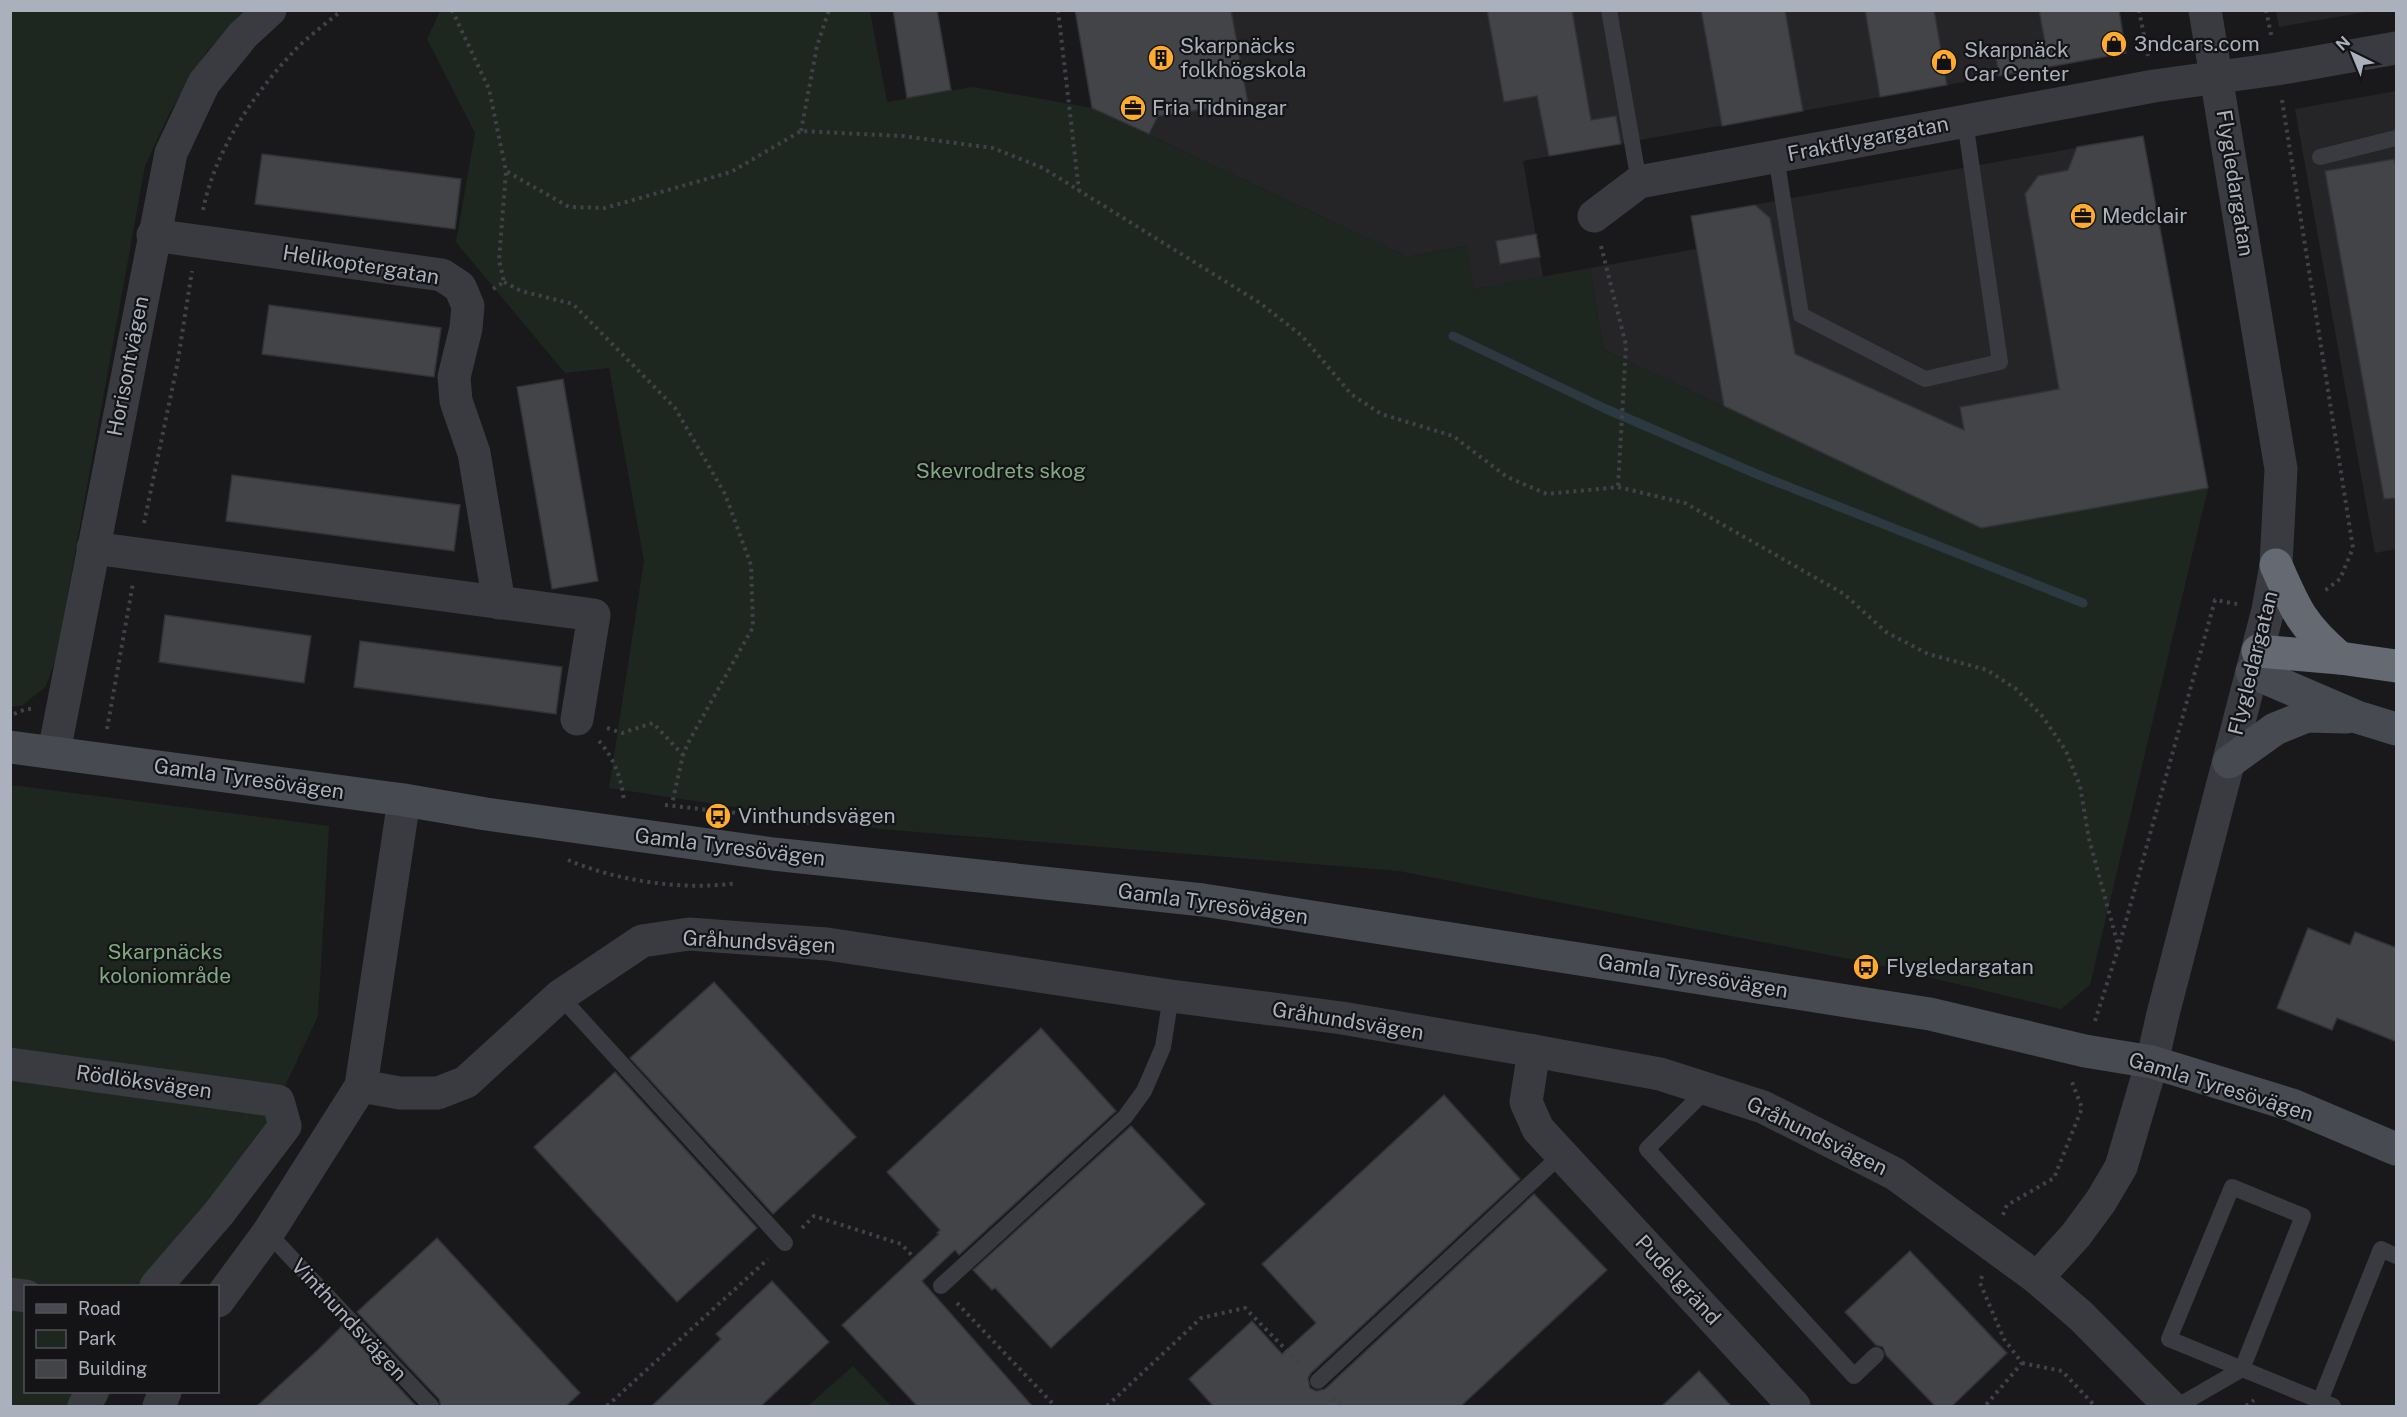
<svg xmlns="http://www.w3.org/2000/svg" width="2407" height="1417" viewBox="0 0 2407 1417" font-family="'Public Sans',sans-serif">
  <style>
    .built { fill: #252528 }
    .green { fill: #1e271f }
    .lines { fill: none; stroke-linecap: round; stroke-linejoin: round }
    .stream { stroke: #2d3941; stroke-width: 9 }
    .building { fill: #434448; stroke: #323338; stroke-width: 1.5 }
    .path { stroke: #3f4248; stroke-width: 4; stroke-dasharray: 3 4.5; stroke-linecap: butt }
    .lane { stroke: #393b41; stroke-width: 16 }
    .street { stroke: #393b41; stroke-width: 33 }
    .secondary { stroke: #474a51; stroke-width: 33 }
    .highway { stroke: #656972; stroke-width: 33 }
    .labels { text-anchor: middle; stroke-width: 4.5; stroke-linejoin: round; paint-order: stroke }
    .poi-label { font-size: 21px; fill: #aab1bc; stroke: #141416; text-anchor: start }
    .street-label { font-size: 21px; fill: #aab1bc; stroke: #141416 }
    .park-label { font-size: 21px; fill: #7fa97f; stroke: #141416 }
  </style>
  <rect width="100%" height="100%" fill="#19191b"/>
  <g class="built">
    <polygon points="2119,10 2126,53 1523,161 1543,277 1474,289 1466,246 1407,257 1092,108 1075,11"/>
    <polygon points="2276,11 2276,10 2371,11 2279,27"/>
    <polygon points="2396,91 2396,549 2375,553 2295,109"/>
    <polygon points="2143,136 2208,488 1981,528 1604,350 1590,268 1696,249 1691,216"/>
  </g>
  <g class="green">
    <polygon points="10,11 247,11 207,51 170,112 145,166 56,658 46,686 23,705 11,707"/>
    <polygon points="440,11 870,11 887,102 973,87 1092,108 1407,257 1467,246 1474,289 1590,268 1604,350 1981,528 2208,488 2090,985 2061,1009 1870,963 1399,871 880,829 609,788 644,561 609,368 565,373 456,242 475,133 427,39"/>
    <polygon points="11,785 329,826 318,1016 270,1118 170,1286 26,1286 26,1392 112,1392 104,1406 11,1406"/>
    <polygon points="853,1366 891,1406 808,1406"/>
  </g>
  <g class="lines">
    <polyline class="stream" points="1453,336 1606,409 1759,475 2083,603"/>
  </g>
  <g class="building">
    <polygon points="893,10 937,10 951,90 907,98"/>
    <polygon points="1075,10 1231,10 1248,103 1158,116 1149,134 1092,108"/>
    <polygon points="1487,10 1572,10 1591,120 1616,116 1621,144 1549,156 1537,96 1504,102"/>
    <polygon points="1701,10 1785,10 1803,111 1722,126"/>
    <polygon points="1865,10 1934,10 1947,85 1880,97"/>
    <polygon points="2039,10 2119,10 2126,53 1999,76 1995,52 2045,43"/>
    <polygon points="2143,136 2208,488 1981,528 1724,406 1691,216 1755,205 1770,218 1795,354 1964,430 1960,407 2059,389 2025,194 2038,176 2068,170 2077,147"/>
    <polygon points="262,154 461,179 455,229 255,204"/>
    <polygon points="2394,159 2397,171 2397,498 2384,499 2325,171"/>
    <polygon points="1536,234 1540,257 1500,264 1496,241"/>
    <polygon points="269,305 441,328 434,377 262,354"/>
    <polygon points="563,379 598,581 552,589 517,387"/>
    <polygon points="232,475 460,505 454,551 226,521"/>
    <polygon points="165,615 311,636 304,683 159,662"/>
    <polygon points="360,641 562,667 556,714 354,687"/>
    <polygon points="2308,928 2350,945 2355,932 2397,948 2397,1042 2337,1018 2332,1030 2277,1008"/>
    <polygon points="714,982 856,1137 773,1214 630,1058"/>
    <polygon points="1041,1028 1116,1111 959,1255 955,1250 922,1281 1033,1407 918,1407 842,1325 939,1234 937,1233 940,1230 887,1172"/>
    <polygon points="615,1072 757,1228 677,1302 534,1147"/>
    <polygon points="1444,1095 1520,1179 1311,1373 1308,1378 1310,1388 1316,1391 1325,1389 1534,1194 1607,1270 1460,1407 1214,1407 1189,1379 1252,1321 1282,1354 1316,1323 1262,1264"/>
    <polygon points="1131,1126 1205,1204 1051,1348 995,1288 992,1290 973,1270"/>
    <polygon points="437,1238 580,1393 565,1407 441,1407 439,1399 357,1312"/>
    <polygon points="1910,1251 2007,1353 1951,1407 1936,1407 1886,1355 1883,1347 1876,1345 1845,1312"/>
    <polygon points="772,1281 829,1342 760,1407 651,1407 721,1339 716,1334"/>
    <polygon points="342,1326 417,1407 256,1407 319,1349"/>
    <polygon points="1699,1371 1732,1407 1661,1407"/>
  </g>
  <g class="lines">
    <g class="path">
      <polyline points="452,10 489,89 506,171 569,207 605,208 731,172 801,131 902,136 993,148 1043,168 1260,303 1302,336 1351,394 1381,414 1453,436 1507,477 1547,494 1618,487 1685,503 1844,594 1886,632 1928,654 1987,670 2016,689 2043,717 2066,751 2080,786 2089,839 2118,945"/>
      <polyline points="1058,10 1079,191"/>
      <polyline points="2139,10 2148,56"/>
      <polyline points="2266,10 2272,39"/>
      <polyline points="2282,100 2353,548 2340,579 2323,592"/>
      <polyline points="801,131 817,46 829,10"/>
      <path d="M203 210C215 150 254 93 296 49 310 35 327 23 342 10"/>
      <polyline points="1601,246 1626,345 1618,487"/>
      <polyline points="504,282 521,291 573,304 675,408 725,494 751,565 753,627 688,743 683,755 672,804"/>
      <polyline points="493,289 504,282 499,260 506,171"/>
      <polyline points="144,523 177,366 192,271"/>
      <polyline points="14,714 26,709 32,709"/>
      <polyline points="607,728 622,733 653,723 683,755"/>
      <polyline points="107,729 133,583"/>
      <path d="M599 741C614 758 622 779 624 802"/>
      <polyline points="665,805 799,820 812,824"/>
      <path d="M568 860C617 881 684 891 737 883"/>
      <polyline points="2095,1021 2119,946 2215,600 2237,604"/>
      <polyline points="2003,1215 2007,1205 2054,1178 2082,1108 2072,1082"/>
      <polyline points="802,1228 814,1216 901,1244 925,1269"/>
      <polyline points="1982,1276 1980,1283 2004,1339 2022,1363 1985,1406"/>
      <polyline points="957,1303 1055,1406"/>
      <polyline points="2022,1363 2062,1371 2095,1406"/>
      <polyline points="1334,1398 1341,1406"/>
      <polyline points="607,1406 768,1259"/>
      <polyline points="1107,1406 1201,1318 1245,1308 1301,1365"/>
      <polyline points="2246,1406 2254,1400"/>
    </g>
    <g class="lane">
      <polyline points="1609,10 1639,182"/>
      <polyline points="1776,156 1801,315 1925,379 2000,362 1965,121"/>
      <polyline points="2320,157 2396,138"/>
      <polyline points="560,996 785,1243"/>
      <polyline points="1707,1089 1647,1149 1854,1376 1876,1355"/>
      <polyline points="268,1233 431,1406"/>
      <polyline points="941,1286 1125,1117 1144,1091 1163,1047 1171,996"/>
      <polyline points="1318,1381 1562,1154"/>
      <polyline points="2320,1401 2381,1249 2396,1256"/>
      <polyline points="2178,1406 2242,1369 2303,1216 2232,1187 2169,1339 2333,1406"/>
    </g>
    <g class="street">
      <polyline points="1594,216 1639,182 2154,86 2277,69 2396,48"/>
      <polyline points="153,235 442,275 460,287 468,306 466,328 454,377 456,401 474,453 499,603"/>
      <polyline points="93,548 594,615 577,719"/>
      <polyline points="54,752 171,153 204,83 243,35 270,10"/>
      <polyline points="1534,1051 1526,1102 1538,1129 1794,1406"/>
      <polyline points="10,1064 278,1101 285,1126 219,1213 156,1286"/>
      <polyline points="361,1086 400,1093 438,1093 466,1082 560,996 642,941 689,934 827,944 1171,996 1342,1018 1534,1051 1660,1074 1763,1107 1895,1174 2037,1278 2081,1316 2170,1406"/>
      <polyline points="2037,1278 2076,1235 2101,1201 2121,1167 2152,1062 2163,1014 2268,610 2276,565 2281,469 2205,10"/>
      <polyline points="10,1294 26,1296"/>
      <polyline points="218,1301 268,1233 361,1086 404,800"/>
      <polyline points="84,1406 92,1392"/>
      <polyline points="159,1406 165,1392"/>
    </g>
    <g class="secondary">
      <polyline points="2252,672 2357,717 2396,729"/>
      <polyline points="10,747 404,800 486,814 773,854 1203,900 1930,1014 2085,1051 2152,1062 2292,1105 2396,1149"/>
      <polyline points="2229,762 2275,729 2307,716 2346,717"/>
    </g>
    <g class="highway">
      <path d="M2276 565C2295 609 2302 626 2340 658"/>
      <polyline points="2258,651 2340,658 2396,666"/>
    </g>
  </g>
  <defs>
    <g id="shop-disc" transform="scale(1.35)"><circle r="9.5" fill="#ffab2d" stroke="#141416"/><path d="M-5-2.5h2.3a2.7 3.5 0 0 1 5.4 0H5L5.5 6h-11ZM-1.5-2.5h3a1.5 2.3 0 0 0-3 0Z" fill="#111"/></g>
    <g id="building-disc" transform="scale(1.35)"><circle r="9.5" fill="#ffab2d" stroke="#141416"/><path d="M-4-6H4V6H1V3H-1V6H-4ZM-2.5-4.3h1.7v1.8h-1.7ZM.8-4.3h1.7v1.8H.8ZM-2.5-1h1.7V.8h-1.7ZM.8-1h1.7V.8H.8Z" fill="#111"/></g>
    <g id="office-disc" transform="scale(1.35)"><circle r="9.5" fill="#ffab2d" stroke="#141416"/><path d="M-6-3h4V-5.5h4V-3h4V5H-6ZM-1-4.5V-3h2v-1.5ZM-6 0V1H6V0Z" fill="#111"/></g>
    <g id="bus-disc" transform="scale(1.35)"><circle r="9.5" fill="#ffab2d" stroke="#141416"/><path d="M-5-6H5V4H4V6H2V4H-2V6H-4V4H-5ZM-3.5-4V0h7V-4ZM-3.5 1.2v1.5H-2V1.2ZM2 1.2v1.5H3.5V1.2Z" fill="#111"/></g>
  </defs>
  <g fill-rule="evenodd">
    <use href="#shop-disc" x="2114" y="44"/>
    <use href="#building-disc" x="1161" y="58"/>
    <use href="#shop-disc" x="1944" y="62"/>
    <use href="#office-disc" x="1133" y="108"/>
    <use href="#office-disc" x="2083" y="216"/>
    <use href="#bus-disc" x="718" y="816"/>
    <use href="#bus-disc" x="1866" y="967"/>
  </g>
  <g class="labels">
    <g class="poi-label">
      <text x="2134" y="51">3ndcars.com</text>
      <text x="1180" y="53">Skarpnäcks<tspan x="1180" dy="24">folkhögskola</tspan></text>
      <text x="1964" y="57">Skarpnäck<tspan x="1964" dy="24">Car Center</tspan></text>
      <text x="1152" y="115">Fria Tidningar</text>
      <text x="2102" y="223">Medclair</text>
      <text x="738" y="823">Vinthundsvägen</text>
      <text x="1886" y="974">Flygledargatan</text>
    </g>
    <g class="street-label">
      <text transform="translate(1868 139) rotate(-11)" y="7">Fraktflygargatan</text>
      <text transform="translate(2235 183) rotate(81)" y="7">Flygledargatan</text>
      <text transform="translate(361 265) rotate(9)" y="7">Helikoptergatan</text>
      <text transform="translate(128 366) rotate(-79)" y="7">Horisontvägen</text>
      <text transform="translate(2253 663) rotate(-76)" y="7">Flygledargatan</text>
      <text transform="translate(249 779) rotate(8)" y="7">Gamla Tyresövägen</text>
      <text transform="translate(730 847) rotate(7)" y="7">Gamla Tyresövägen</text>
      <text transform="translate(1213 904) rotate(8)" y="7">Gamla Tyresövägen</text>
      <text transform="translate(759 942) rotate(3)" y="7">Gråhundsvägen</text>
      <text transform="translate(1693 976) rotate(9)" y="7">Gamla Tyresövägen</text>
      <text transform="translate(1348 1021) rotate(9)" y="7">Gråhundsvägen</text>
      <text transform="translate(144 1082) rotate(8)" y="7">Rödlöksvägen</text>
      <text transform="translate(2221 1087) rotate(17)" y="7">Gamla Tyresövägen</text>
      <text transform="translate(1817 1136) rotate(26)" y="7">Gråhundsvägen</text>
      <text transform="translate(1678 1280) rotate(47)" y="7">Pudelgränd</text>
      <text transform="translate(349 1320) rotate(47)" y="7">Vinthundsvägen</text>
    </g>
    <g class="park-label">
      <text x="1001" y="478">Skevrodrets skog</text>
      <text x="165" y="959">Skarpnäcks<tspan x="165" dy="24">koloniområde</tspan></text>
    </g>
  </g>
  <rect width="2407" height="1417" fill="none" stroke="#aab1bc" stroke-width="24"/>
  <rect x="24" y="1285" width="195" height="108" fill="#141416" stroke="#505358" stroke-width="1.5"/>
  <rect x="36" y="1304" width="30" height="9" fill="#474a51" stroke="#505358" stroke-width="1.5"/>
  <text x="78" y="1315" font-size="18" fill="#aab1bc">Road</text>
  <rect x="36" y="1330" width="30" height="18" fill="#1e271f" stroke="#505358" stroke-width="1.5"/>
  <text x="78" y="1345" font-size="18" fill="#aab1bc">Park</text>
  <rect x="36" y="1360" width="30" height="18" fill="#434448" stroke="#505358" stroke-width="1.5"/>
  <text x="78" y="1375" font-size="18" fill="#aab1bc">Building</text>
  <g transform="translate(2353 54) rotate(317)" stroke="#141416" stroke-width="4.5" paint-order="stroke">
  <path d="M0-4.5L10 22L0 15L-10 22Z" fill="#aab1bc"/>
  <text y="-9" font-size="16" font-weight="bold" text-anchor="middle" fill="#aab1bc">N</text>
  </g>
</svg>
